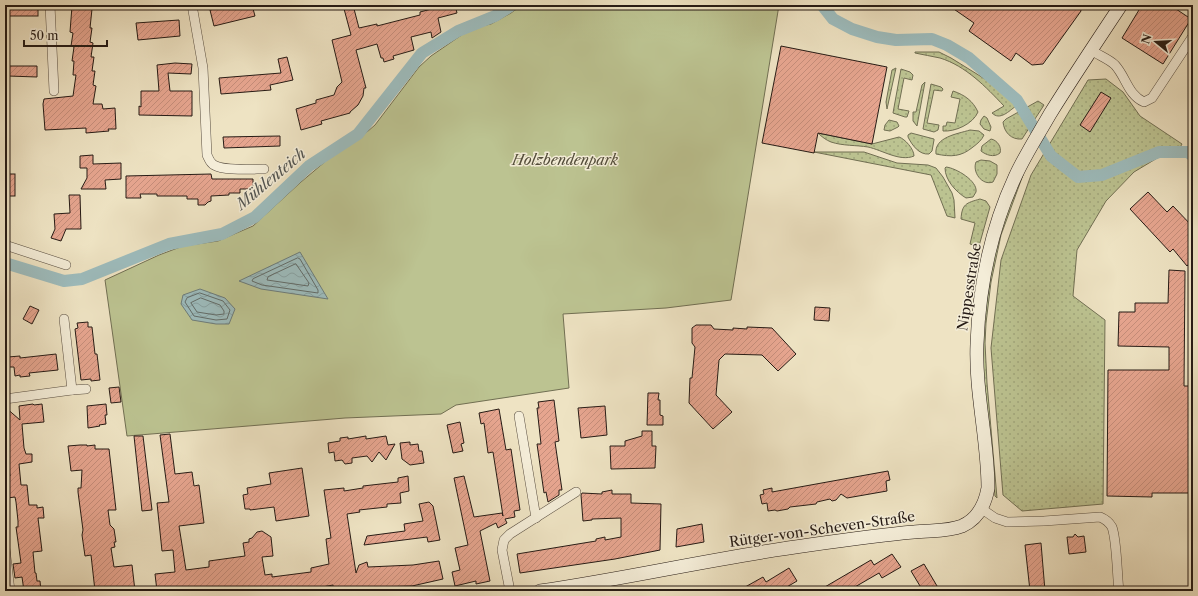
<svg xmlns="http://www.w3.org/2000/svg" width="1198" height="596" viewBox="0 0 1198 596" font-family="'Libre Caslon Text',serif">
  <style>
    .grass { fill: url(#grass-dots); stroke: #716f53 }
    .park { fill: #bcc391; stroke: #716f53 }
    .water { fill: url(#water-waves); stroke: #6d7c7a }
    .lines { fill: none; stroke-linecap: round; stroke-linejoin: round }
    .shore { stroke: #626c69; stroke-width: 1 }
    .canal { stroke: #9dbcbd; stroke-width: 12 }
    .building { fill: url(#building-hatch); stroke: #261b15 }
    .street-casing { stroke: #584d40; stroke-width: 10 }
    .secondary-casing { stroke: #261b15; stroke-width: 14 }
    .street { stroke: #f4edd8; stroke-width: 9 }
    .secondary { stroke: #f4edd8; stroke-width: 13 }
    .labels { text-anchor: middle; stroke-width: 3; stroke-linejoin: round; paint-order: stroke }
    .park-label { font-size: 14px; font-style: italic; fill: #534d3a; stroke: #f4edd8 }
    .street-label { font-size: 14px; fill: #261b15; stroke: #f4edd8 }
    .water-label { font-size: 15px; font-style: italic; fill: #505350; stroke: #f4edd8 }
  </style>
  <defs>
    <pattern id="grass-dots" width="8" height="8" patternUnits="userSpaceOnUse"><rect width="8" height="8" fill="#bcc391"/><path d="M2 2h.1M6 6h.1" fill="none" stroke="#a1a77c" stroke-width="1.8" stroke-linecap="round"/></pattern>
    <pattern id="water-waves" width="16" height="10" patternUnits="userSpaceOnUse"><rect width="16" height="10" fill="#9dbcbd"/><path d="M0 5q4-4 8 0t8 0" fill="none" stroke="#87a1a2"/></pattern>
    <pattern id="building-hatch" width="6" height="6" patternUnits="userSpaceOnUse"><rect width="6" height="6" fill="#e6a58f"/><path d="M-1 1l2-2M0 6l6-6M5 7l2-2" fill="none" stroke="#c58d7a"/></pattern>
  </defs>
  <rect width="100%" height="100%" fill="#eee3c3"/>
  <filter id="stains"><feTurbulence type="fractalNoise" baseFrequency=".005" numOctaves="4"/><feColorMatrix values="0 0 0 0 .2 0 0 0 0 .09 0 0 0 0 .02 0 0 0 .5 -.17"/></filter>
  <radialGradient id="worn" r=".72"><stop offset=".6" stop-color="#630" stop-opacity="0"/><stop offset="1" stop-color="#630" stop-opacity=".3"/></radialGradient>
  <g class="grass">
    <path d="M915 52H939L951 58 993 84 1010 97 1016 106C1009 111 1000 121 992 113L1004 106C986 87 966 66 940 58 932 56 923 55 915 53Z"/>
    <polygon points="896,68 887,109 886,102 892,70"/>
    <polygon points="901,69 910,72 913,75 912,80 904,78 898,109 909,111 907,117 905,117 893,113"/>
    <polygon points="1106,79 1123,92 1140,116 1182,144 1178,151 1164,154 1134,172 1106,201 1077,250 1073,296 1105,320 1103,504 1022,511 1003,495 991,348 1001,260 1031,175 1088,80"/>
    <polygon points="925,82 917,126 913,121 913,112 916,112 922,85"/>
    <polygon points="931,84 941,87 943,89 942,91 934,90 927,123 939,125 938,130 934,132 923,129"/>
    <path d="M953 91C965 95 973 101 978 112 973 124 955 132 943 131V126H946L947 122 955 123 960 99 951 97Z"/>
    <path d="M1038 101 1044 105 1022 139C1011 140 1004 132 1003 122L1006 119Z"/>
    <polygon points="984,116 987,118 991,127 990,131 984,129 980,124 981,120"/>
    <polygon points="889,120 897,122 899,126 898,127 890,131 884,130 885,125"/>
    <path d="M970 130 979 131 984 135C982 140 977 144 973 147 961 157 951 157 936 154 934 137 957 134 970 130Z"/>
    <path d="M818 133 872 144 899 137C905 139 914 149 914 156 900 162 882 150 868 147 856 145 843 146 831 142 826 140 822 137 818 133Z"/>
    <path d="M911 133 934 139V140L932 151 929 154C919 155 912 145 908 137V135Z"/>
    <path d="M991 139C997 140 1002 147 1000 153 994 158 986 155 981 151L982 146Z"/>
    <polygon points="814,152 864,152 897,163 928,165 936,168 943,177 952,193 954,200 955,218 947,216 931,175"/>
    <path d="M981 160 990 161 997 165V174L993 182C982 186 972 172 976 162Z"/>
    <path d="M946 167C956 168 978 181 976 192L973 197 966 198C956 192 945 180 945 168Z"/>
    <polygon points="1023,175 1001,235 991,282 986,323 985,343 987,383 997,498 995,496 983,371 983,327 994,253 1013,194"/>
    <path d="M980 199 986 201 990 207 979 246 970 244 975 223 961 219C962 204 966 203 980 199Z"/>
  </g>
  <polygon class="park" points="522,5 779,5 731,300 666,308 563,314 569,388 456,405 441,414 345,418 127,436 105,280 159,255 183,246 218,241 253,226 301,182 333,155 360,138 375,125 419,67 431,56 466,32 477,27 491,24 511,13"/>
  <g class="water">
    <polygon points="300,252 328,299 261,289 239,281"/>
    <polygon points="200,289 225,298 235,309 229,324 216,324 192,320 181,304 183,295"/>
  </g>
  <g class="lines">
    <g class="shore">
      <polygon points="298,258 300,259 318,290 318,293 262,285 252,281 253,279"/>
      <polygon points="296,264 309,283 308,286 267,280 268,277"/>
      <polygon points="200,293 223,301 230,310 227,319 216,320 194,316 185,302 187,298"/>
      <polygon points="201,298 220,305 224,311 224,314 216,315 197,312 191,303"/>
    </g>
    <g class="canal">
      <polyline points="822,5 833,19 852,29 877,37 896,40 932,39 947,45 969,58 1017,100 1051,156 1078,177 1102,175 1159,152 1188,152 1193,156"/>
      <polyline points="5,263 64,281 82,279 169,244 222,234 255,217 309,166 358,134 422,53 458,31 495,16 512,5"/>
    </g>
  </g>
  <g class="building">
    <polygon points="232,5 252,5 255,16 214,26 210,10"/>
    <polygon points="343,5 353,5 359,28 377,24 377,26 420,15 420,12 447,5 455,5 457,13 438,18 441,32 432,38 431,32 411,37 414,50 393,56 394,59 384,62 383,58 381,58 377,44 356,50 366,88 364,88 363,96 358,105 350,112 350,113 321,121 322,124 301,130 296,109 316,103 316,100 334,95 337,87 342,82 332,40 351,35"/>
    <polygon points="948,5 1080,5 1081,11 1043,64 1032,65 1016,53 1011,61 969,31 974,23"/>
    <polygon points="1142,5 1170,5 1191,19 1163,64 1122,38"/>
    <rect x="5" y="6" width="33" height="10"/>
    <polygon points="72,6 92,9 90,28 92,28 90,42 93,43 91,57 94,57 92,71 95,71 93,85 96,86 93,104 102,104 103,109 115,108 116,129 108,129 109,131 86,133 86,128 45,130 43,104 44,99 73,96 76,75 73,75 74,61 72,61 74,47 71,46 73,33 70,32"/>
    <polygon points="179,20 180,36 138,40 136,23"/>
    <polygon points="781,46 887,67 872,144 818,133 814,153 762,143"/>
    <polygon points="287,57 293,80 270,85 271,90 221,94 219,78 281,73 278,59"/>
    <polygon points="175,63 192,64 191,74 168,73 170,91 192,91 192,116 139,115 139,106 141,107 141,91 159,91 157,65"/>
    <polygon points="8,66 37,66 37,77 8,76"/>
    <polygon points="1101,92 1111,98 1090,132 1080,125"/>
    <polygon points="280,136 280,146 224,148 223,137"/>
    <polygon points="93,155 93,164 121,163 121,179 105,180 106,189 81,189 87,178 87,168 80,168 80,156"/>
    <rect x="5" y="174" width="10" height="22"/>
    <polygon points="211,174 212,179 253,179 253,189 240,189 240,193 229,193 229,195 211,196 211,201 208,202 205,205 198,205 198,199 187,199 187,196 157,196 157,194 140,194 141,198 126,198 126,176"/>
    <polygon points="1148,192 1167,212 1173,206 1193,227 1193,230 1188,235 1193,241 1193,260 1187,266 1173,249 1170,252 1130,209"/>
    <polygon points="69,195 80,195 81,229 66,229 61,241 51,238 55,229 54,214 70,213"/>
    <polygon points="1169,270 1185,271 1184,386 1193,386 1193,493 1152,493 1152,497 1107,496 1108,370 1169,370 1169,347 1118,346 1119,312 1135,312 1135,303 1168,303"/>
    <polygon points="30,306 39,310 32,324 23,319"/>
    <polygon points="815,307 830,308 829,321 814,320"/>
    <polygon points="88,322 88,327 92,327 95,354 97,354 100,380 91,381 91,379 81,380 75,329 78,328 77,323"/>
    <polygon points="696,325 711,325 714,329 733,330 733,328 747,329 747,327 772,328 796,354 778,371 762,355 725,354 719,360 716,395 732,412 713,429 689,403 690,378 692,378 695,347 692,343 692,328"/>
    <polygon points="56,354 58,370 29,373 30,376 20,377 20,375 15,376 14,367 9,367 8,357 20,356 20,358"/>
    <polygon points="119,387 121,402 111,403 109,388"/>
    <polygon points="648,393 659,393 658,400 660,400 660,415 663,416 663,425 647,425"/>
    <polygon points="554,400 559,441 555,442 562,490 559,490 559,495 548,502 546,492 544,493 537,444 541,444 537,408 539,408 538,402"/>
    <polygon points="33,404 34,405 42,404 44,422 22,424 24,448 26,454 32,454 32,462 19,464 21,485 27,485 29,505 37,505 37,508 43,507 44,518 38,518 42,551 33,552 35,573 36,573 37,581 40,581 41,591 24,591 22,577 15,578 13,564 21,563 16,527 18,527 18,521 16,502 15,497 7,498 7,495 5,495 5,476 10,476 7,457 6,458 5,453 5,407 20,420 19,406"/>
    <polygon points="106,404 107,415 105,415 106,424 99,425 100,426 88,428 87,406"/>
    <polygon points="605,406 607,435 581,438 578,408"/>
    <polygon points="499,409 506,450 511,449 520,510 514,511 515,517 505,519 507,523 498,528 496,523 480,531 490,581 476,584 476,581 455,586 452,572 460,570 455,548 468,545 454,478 464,476 474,517 502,513 503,516 493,452 488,453 484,423 481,424 479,413"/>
    <polygon points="460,422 464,443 461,444 463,451 453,453 447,425"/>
    <polygon points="642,431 652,431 652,446 656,446 655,468 611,469 610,446 625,446 625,441 642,436"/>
    <polygon points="170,434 175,474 192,472 194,486 199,485 204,523 179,526 186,570 209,567 209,561 245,556 243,543 249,542 249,539 252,538 257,532 262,531 271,537 273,556 262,557 265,575 272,574 272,577 311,572 311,568 329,564 326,539 331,538 324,490 344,488 344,491 363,488 363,486 398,482 398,478 408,476 409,491 400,493 401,503 387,504 387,507 359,510 360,512 347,514 356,573 359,565 367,562 368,567 413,565 439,561 443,579 412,586 341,588 333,588 333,585 306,590 306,588 283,591 256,591 255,588 234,591 157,591 155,574 175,572 173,550 162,551 157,503 169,502 160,435"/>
    <polygon points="134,436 143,436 152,510 142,511"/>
    <polygon points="366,436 366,439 386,436 388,445 395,444 386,460 379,452 372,462 367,456 352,458 352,463 345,464 342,460 335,461 334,452 329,453 328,443 340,441 340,438 348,437 348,439"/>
    <polygon points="410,442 410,445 418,444 419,451 422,451 424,463 410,465 402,459 400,443"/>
    <polygon points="80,445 87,445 87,446 95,445 95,449 109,449 116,510 108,510 110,525 114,529 116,542 114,542 115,547 111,548 114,567 132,565 135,591 95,591 91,555 85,556 82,535 83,530 78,492 78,488 81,488 82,470 71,471 68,446"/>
    <polygon points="302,468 309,516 276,521 274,507 250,510 250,509 245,509 243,495 248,494 247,488 271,484 269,473"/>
    <polygon points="888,471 890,480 886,481 887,491 847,498 841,494 836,500 832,501 830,499 817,502 816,504 790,507 788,509 777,511 775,510 768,511 767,503 762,504 760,495 764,494 763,490 772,488 772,492"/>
    <polygon points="612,490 612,494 631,494 631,503 661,504 660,550 615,559 520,573 517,554 596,541 596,539 605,537 605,540 621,537 621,518 592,519 592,520 583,521 581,495 582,493 602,494 602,492"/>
    <polygon points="429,502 433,506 440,540 428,542 427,537 364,545 367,536 405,531 404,524 423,521 419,504"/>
    <polygon points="702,524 704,542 676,547 677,529"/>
    <polygon points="1075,534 1078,537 1084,536 1086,552 1069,554 1067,537 1073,537"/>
    <polygon points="1041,543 1045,591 1030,591 1025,545"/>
    <polygon points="892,554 901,567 882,578 879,573 848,591 818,591 871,560 874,565"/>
    <polygon points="924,564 940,591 923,591 911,571"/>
    <polygon points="789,568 797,581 780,591 738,591 763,577 766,582"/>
  </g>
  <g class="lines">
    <g class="street-casing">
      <g id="street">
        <polyline points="50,5 54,91"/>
        <path d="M192 5 203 68 207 155C209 159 210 163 214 165 223 171 253 169 264 169"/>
        <path d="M1091 50C1098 55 1109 59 1115 65 1126 77 1128 95 1144 102L1152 98 1193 36"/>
        <polyline points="5,245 66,265"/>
        <polyline points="72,390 86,389"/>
        <polyline points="5,399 72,390 64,319"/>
        <polyline points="519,416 536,518"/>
        <path d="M982 509 995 518 1007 522 1044 521 1100 517C1105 519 1109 522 1112 527 1117 541 1117 575 1119 591"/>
        <polyline points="5,548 10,591"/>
        <polyline points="510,591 502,550 504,540 510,534 576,492"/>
      </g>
    </g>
    <g class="secondary-casing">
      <path id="secondary" d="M540 591C630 578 719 557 809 545 844 540 879 535 914 532 929 530 947 532 962 526 978 519 985 505 988 488 988 440 975 392 977 344 979 287 991 229 1015 177 1025 155 1038 135 1050 114 1073 77 1097 41 1121 5"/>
    </g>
    <use href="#street" class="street"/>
    <use href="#secondary" class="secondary"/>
  </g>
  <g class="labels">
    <g class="park-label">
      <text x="565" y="165">Holzbendenpark</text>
    </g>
    <g class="street-label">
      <text transform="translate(969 287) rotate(-81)" y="5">Nippesstraße</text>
      <text transform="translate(822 529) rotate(-8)" y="5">Rütger-von-Scheven-Straße</text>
    </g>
    <g class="water-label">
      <text transform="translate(271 179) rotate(-40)" y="5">Mühlenteich</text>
    </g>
  </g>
  <rect width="1198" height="596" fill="none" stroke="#eee3c3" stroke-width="20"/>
  <rect x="6" y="6" width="1186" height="584" fill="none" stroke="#261b15" stroke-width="2"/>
  <rect x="10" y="10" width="1178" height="576" fill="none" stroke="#261b15"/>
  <g transform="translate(1156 42) rotate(288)" stroke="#f4edd8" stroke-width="3" paint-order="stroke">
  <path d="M0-3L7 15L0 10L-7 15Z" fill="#261b15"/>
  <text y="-6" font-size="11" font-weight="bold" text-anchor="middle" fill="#261b15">N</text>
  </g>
  <path d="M24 40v6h83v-6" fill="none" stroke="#261b15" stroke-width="2"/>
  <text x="30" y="40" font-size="12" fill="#261b15" stroke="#f4edd8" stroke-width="3" paint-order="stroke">50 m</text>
  <rect width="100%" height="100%" filter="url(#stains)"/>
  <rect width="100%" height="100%" fill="url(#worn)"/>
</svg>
